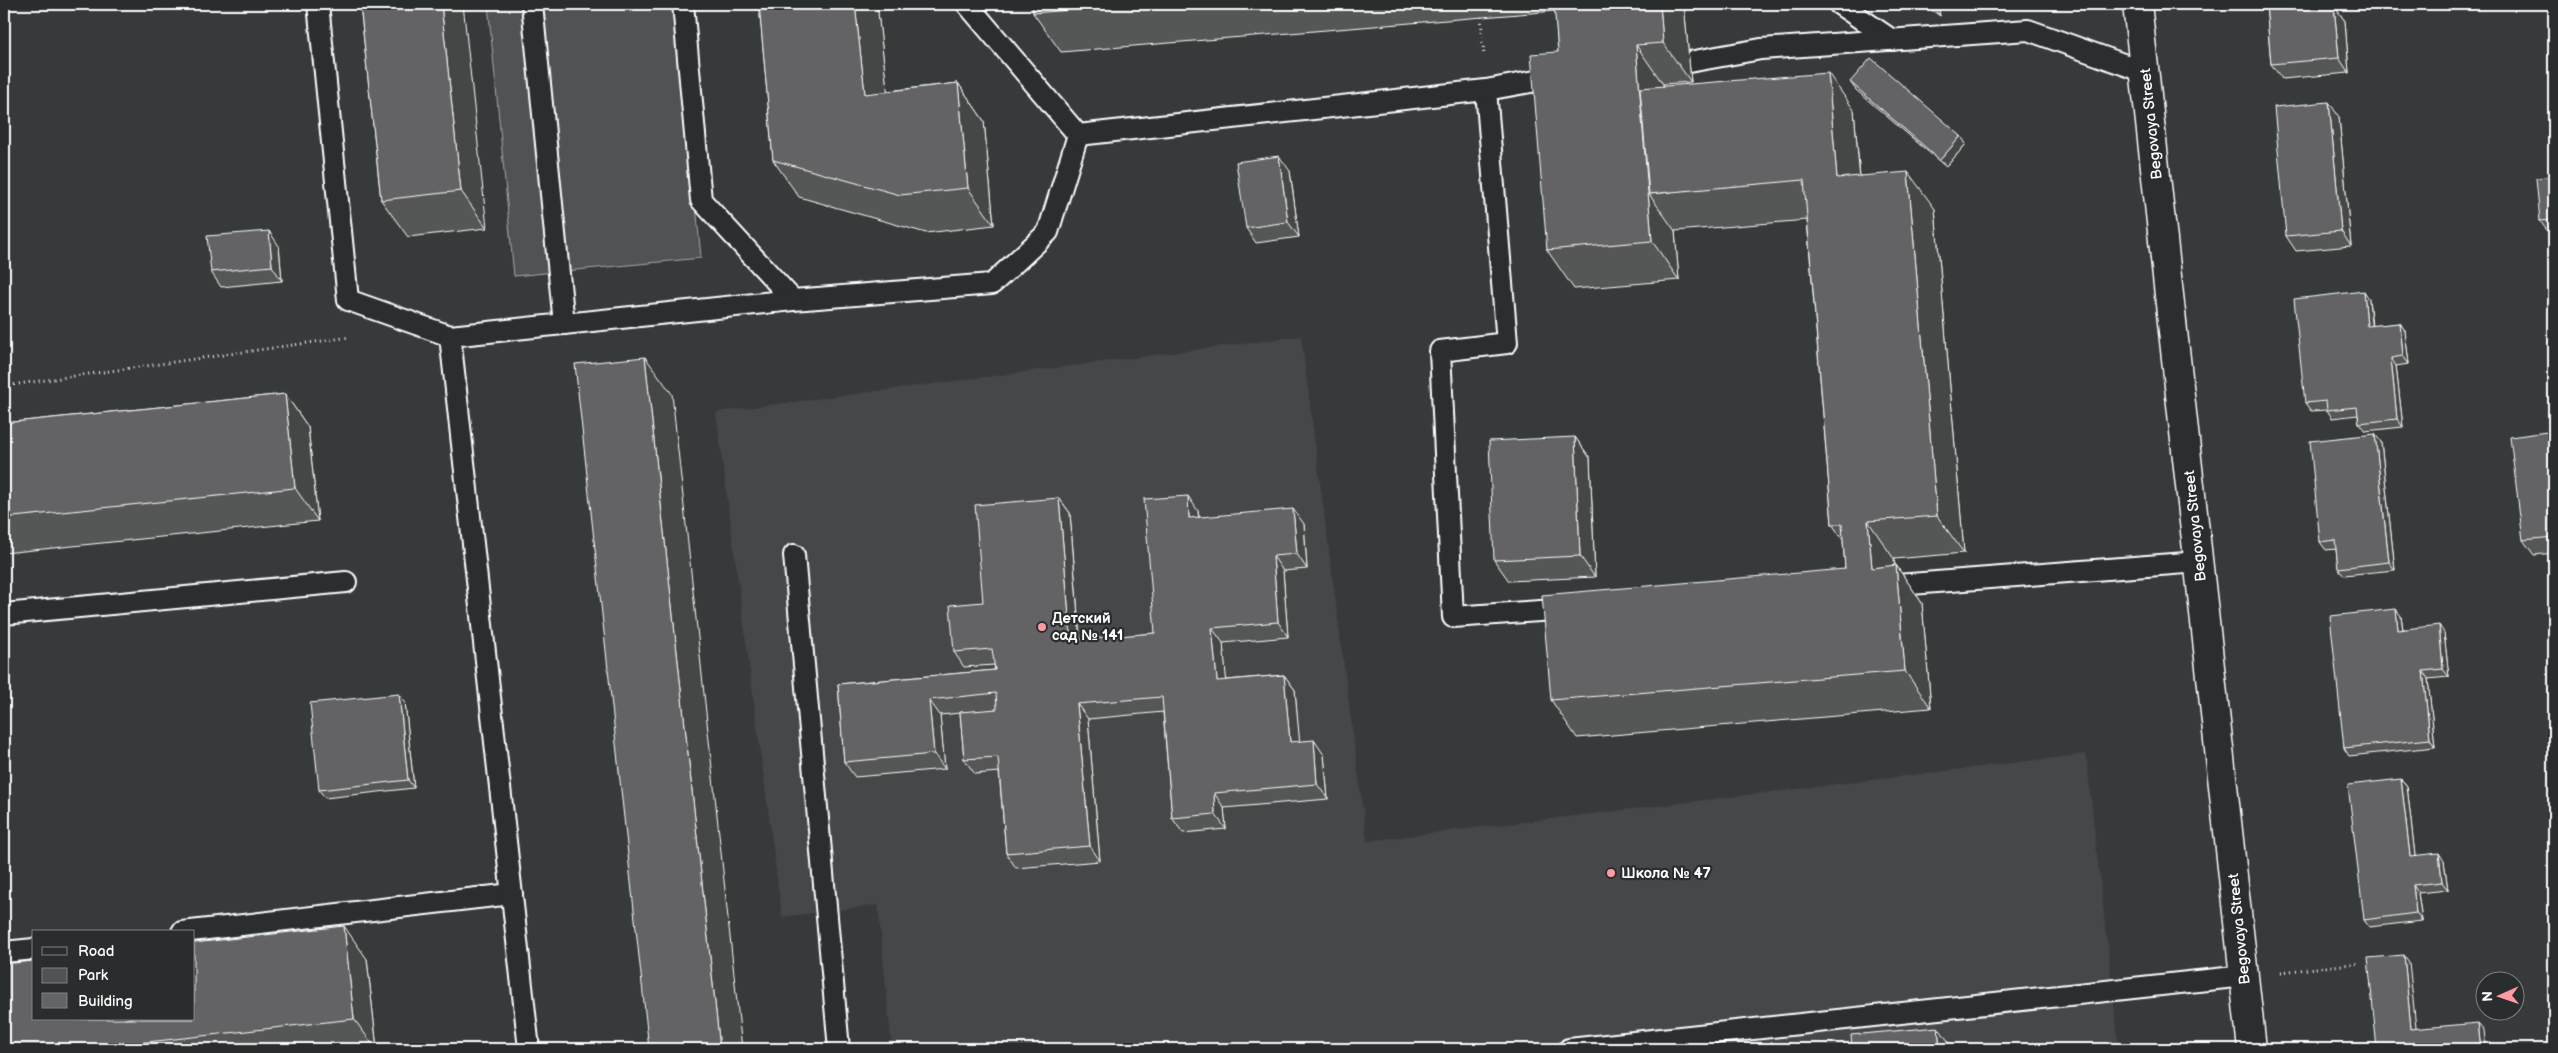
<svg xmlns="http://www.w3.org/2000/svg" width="2558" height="1053" viewBox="0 0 2558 1053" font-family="'Balsamiq Sans',sans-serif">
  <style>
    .built { fill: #444748 }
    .green { fill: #505354; stroke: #a8a9aa }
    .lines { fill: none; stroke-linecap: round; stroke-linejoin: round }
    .lane-casing { stroke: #fff; stroke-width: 24 }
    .secondary-casing { stroke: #fff; stroke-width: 31 }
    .path { stroke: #fff; stroke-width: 3; stroke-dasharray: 1 4; stroke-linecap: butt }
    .lane { stroke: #2a2d2e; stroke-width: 20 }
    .secondary { stroke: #2a2d2e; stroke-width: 28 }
    .wall { fill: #555657; stroke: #fff }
    .shaded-wall { fill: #454647; stroke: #fff }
    .building { fill: #636465; stroke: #fff }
    .poi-dot { fill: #ff9aa2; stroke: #2a2d2e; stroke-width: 2 }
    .labels { text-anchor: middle; stroke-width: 4.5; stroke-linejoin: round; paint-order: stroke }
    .street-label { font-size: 15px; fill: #fff; stroke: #2a2d2e }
    .poi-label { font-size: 15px; font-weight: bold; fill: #fff; stroke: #2a2d2e; text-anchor: start }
  </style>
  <rect width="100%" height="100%" fill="#373a3b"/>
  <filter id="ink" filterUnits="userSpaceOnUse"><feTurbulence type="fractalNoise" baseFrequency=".02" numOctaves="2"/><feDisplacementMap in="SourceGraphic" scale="10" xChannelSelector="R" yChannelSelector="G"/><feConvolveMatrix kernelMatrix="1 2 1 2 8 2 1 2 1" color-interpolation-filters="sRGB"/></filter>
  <g filter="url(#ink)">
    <polygon class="built" points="1301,336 1367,841 2086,754 2119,1049 892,1049 878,905 782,917 716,412"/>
    <polygon class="green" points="488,4 677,4 701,258 514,276"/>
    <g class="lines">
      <g class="lane-casing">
        <g id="lane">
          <polyline points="318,4 348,300 450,336"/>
          <polyline points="532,4 564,324"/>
          <polyline points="683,4 701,200 793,300 992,284 1048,232 1078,135"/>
          <polyline points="967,4 1078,135 1486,90 1507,343 1440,351 1453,617 1569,609"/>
          <polyline points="1839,4 1892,40"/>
          <polyline points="1689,62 1761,49 2028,30 2145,72"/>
          <polyline points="1486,90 1558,77"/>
          <polyline points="794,555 839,1049"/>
          <polyline points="1897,585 2199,562"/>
          <polyline points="4,614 346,582"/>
          <polyline points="182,932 512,894"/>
          <polyline points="4,952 34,949"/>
          <polyline points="529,1049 450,336 793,300"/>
          <polyline points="1569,1049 2244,976"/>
        </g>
      </g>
      <g class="secondary-casing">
        <polyline id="secondary" points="2137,4 2252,1049"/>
      </g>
      <g class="path">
        <polyline points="1481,17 1484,56"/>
        <polyline points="4,386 350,337"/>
        <polyline points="2281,972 2360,963"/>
      </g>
      <use href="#lane" class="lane"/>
      <use href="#secondary" class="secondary"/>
    </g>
    <g class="wall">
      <polygon points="360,4 487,228 408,237 381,200"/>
      <polygon points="759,4 877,4 887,91 958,83 984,121 994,225 926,233 799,197 773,160"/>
      <polygon points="1033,4 1684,4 1691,82 1663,84 1663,86 1854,110 1860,176 1935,209 1964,553 1894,559 1895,565 1896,565 1922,603 1931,708 1577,738 1551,700 1845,569 1843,540 1832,524 1807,220 1675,231 1679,280 1574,289 1547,250 1558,52 1555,11 1061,52 1033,13"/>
      <polygon points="1923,4 1938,4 1940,16"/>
      <polygon points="2266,4 2320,4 2320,7 2334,6 2345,21 2349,73 2282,79 2271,64"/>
      <polygon points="1850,82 1966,144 1946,167 1856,90"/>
      <polygon points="2339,117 2351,246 2296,251 2286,236"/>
      <polygon points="1290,171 1299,237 1256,243 1246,228"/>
      <polygon points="2554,176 2554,236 2551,236 2540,221"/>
      <polygon points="279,246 282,281 221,287 211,272"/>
      <polygon points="2369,299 2372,326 2400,323 2405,331 2409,364 2396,366 2403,427 2365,431 2359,423 2358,415 2332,418 2327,410 2311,411 2305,403"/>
      <polygon points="285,394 308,427 318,521 4,553 4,423"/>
      <polygon points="2554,431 2554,553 2534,555 2523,540"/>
      <polygon points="1575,437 1590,458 1595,577 1509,581 1494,560"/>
      <polygon points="2381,442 2395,570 2344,575 2338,568 2336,549 2326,550 2320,542"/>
      <polygon points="1059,498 1070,513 1080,640 1155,633 1198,511 1199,517 1304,524 1307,569 1283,571 1288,637 1223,643 1226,680 1284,675 1295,690 1299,741 1324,755 1328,799 1224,808 1226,829 1183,833 1172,818 1163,712 1088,719 1100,861 1016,868 1006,853 999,772 975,774 964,759 960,713 940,715 945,769 855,777 844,762 838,684 995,670 994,665 964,667 954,652 983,602"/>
      <polygon points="2401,616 2403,629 2444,633 2449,677 2428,679 2435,747 2349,756 2344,748"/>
      <polygon points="399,694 405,702 414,788 325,798 319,790"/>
      <polygon points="2401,779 2407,786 2415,856 2444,861 2448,890 2418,893 2422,921 2369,927 2364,920"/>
      <polygon points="367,959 377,1049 4,1049"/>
    </g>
    <g class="shaded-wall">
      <polygon points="441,4 463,4 487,228 461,191"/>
      <polygon points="855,4 877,4 892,131 865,94"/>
      <polygon points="1660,4 1684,4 1691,82 1663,43"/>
      <polygon points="1931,4 1938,4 1940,16"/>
      <polygon points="2310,4 2320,4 2321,23 2311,8"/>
      <polygon points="2334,6 2345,21 2349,73 2339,58"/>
      <polygon points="1636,45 1663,84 1672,192 1649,194 1675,231 1679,280 1652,241"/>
      <polygon points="1828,73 1854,110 1863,215 1837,178"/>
      <polygon points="958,83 984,121 994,225 968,188"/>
      <polygon points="2329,102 2339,117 2351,246 2341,231"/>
      <polygon points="1961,136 1966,144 1946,167 1940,160"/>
      <polygon points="1279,156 1290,171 1299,237 1288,222"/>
      <polygon points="1908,172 1935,209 1964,553 1937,516"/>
      <polygon points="269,231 279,246 282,281 272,266"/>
      <polygon points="2364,291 2369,299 2372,334 2367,326"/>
      <polygon points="2400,323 2405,331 2409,364 2403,356"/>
      <polygon points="645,357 672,394 742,1049 720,1049"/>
      <polygon points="2391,358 2396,366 2403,427 2397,419"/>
      <polygon points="285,394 308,427 318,521 295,488"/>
      <polygon points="2375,434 2381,442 2395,570 2389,562"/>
      <polygon points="1575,437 1590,458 1595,577 1580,556"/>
      <polygon points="1188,496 1198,511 1200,533 1189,518"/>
      <polygon points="1059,498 1070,513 1081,655 1071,640"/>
      <polygon points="1293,509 1304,524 1307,569 1297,554"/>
      <polygon points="1868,521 1894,559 1898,605 1872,568"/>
      <polygon points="1273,556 1283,571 1288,637 1278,622"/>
      <polygon points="1896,565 1922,603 1931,708 1905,671"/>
      <polygon points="2396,609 2401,616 2404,637 2398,630"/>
      <polygon points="2439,625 2444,633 2449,677 2443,669"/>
      <polygon points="1212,628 1223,643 1228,696 1217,681"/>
      <polygon points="2423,671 2428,679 2435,747 2430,739"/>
      <polygon points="1284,675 1295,690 1301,757 1290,742"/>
      <polygon points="399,694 405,702 414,788 408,780"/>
      <polygon points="929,700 940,715 945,769 934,754"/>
      <polygon points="1077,704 1088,719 1100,861 1090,846"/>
      <polygon points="1314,740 1324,755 1328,799 1317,784"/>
      <polygon points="2401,779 2407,786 2416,864 2410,856"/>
      <polygon points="1214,793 1224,808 1226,829 1215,814"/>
      <polygon points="2439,853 2444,861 2448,890 2442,882"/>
      <polygon points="2413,885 2418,893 2422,921 2416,913"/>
      <polygon points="344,926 367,959 377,1049 376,1049 354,1019"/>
      <polygon points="2404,955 2409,962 2417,1037 2411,1029"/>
      <polygon points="2478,1023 2484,1030 2486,1049 2481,1049"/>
      <polygon points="1938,1027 1953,1048 1953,1049 1940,1049"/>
    </g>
    <g class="building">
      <polygon points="360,4 441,4 461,191 381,200"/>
      <polygon points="759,4 855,4 865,94 958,83 968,188 900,195 773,160"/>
      <polygon points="1033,4 1145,4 1033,13"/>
      <polygon points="1554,4 1660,4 1663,43 1636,45 1652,241 1547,250 1531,54 1558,52"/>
      <polygon points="2266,4 2310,4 2311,8 2334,6 2339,58 2271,64"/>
      <polygon points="1871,58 1961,136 1940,160 1850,82"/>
      <polygon points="1828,73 1837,178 1908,172 1937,516 1868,521 1872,568 1896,565 1905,671 1551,700 1542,595 1845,569 1842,524 1832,524 1804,180 1649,194 1640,88"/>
      <polygon points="2329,102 2341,231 2286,236 2274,107"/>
      <polygon points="2551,126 2554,126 2554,163"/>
      <polygon points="1279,156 1288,222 1246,228 1236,162"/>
      <polygon points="2554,176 2554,220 2540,221 2536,178"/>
      <polygon points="269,231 272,266 211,272 207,236"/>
      <polygon points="2364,291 2367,326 2400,323 2403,356 2391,358 2397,419 2359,423 2357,407 2327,410 2326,401 2305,403 2294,299"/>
      <polygon points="645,357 720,1049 649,1049 575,364"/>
      <polygon points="285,394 295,488 4,518 4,423"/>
      <polygon points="2554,431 2554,537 2523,540 2510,437"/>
      <polygon points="2375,434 2389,562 2338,568 2335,540 2320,542 2310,441"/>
      <polygon points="1575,437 1580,556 1494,560 1489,441"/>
      <polygon points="1188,496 1189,518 1293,509 1297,554 1273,556 1278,622 1212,628 1217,681 1284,675 1290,742 1314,740 1317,784 1214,793 1215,814 1172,818 1162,697 1077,704 1090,846 1006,853 998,757 964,759 960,712 997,709 996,693 929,700 934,754 844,762 838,684 995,670 992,649 954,652 950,605 983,602 975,505 1059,498 1071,640 1155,633 1144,499"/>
      <polygon points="2396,609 2398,630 2439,625 2443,669 2423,671 2430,739 2344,748 2330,616"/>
      <polygon points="399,694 408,780 319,790 310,703"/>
      <polygon points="2401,779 2410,856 2439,853 2442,882 2413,885 2416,913 2364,920 2348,785"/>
      <polygon points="344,926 354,1019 85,1049 4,1049 4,964 34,961 34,1019 194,1019 194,943"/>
      <polygon points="2404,955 2411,1029 2478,1023 2481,1049 2377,1049 2368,958"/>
      <polygon points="1938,1027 1940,1049 1852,1049 1851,1035"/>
      <polygon points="1661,1048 1661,1049 1644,1049"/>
    </g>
  </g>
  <g class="poi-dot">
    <circle cx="1042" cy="627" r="5"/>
    <circle cx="1611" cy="873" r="5"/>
  </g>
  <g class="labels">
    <g class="street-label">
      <text transform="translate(2151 124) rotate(-96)" y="5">Begovaya Street</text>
      <text transform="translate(2195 526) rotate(-96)" y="5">Begovaya Street</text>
      <text transform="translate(2239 929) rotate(-96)" y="5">Begovaya Street</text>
    </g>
    <g class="poi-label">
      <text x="1052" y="623">Детский<tspan x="1052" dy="17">сад № 141</tspan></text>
      <text x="1621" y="878">Школа № 47</text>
    </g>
  </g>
  <rect width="2558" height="1053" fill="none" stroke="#2a2d2e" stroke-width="20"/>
  <rect x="10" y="10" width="2538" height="1033" fill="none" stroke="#fff" stroke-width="2" filter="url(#ink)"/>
  <rect x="32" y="930" width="162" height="90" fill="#2a2d2e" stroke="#7f8182"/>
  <rect x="42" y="947" width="25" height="8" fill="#2a2d2e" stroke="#7f8182"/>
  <text x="78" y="956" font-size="15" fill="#ffffff">Road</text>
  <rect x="42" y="968" width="25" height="15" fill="#505354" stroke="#7f8182"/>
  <text x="78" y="980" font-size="15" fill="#ffffff">Park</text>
  <rect x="42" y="993" width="25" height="15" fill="#636465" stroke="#7f8182"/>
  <text x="78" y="1006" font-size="15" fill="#ffffff">Building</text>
  <g transform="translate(2500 996) rotate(268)"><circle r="24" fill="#2a2d2e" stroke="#7f8182"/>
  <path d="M0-4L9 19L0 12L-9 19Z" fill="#ff9aa2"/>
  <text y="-8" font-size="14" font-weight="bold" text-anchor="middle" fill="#ffffff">N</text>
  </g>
</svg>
